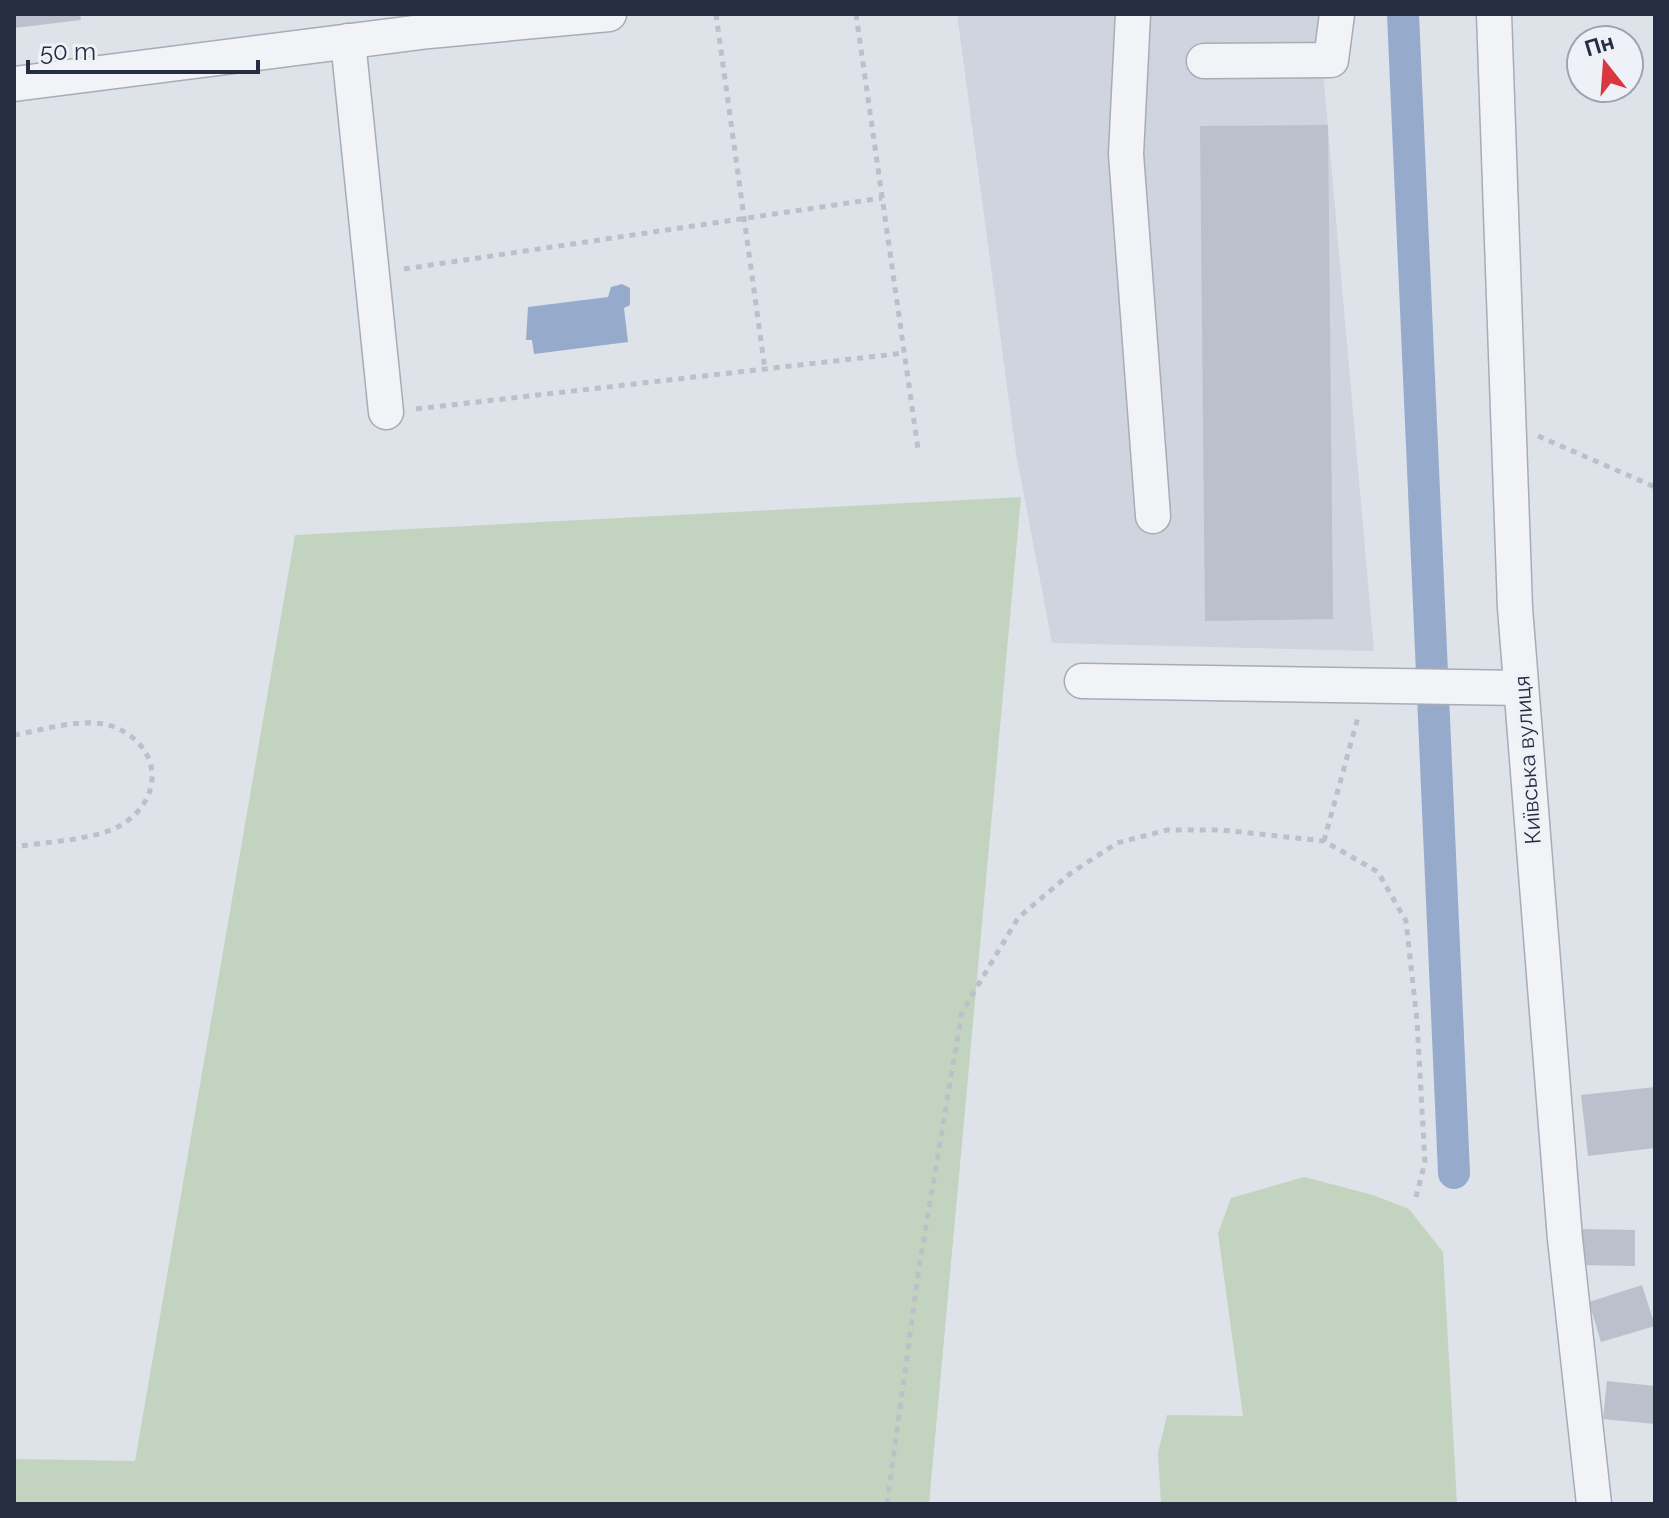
<svg xmlns="http://www.w3.org/2000/svg" width="1669" height="1518" viewBox="0 0 1669 1518" font-family="Raleway,sans-serif">
  <style>
    .built { fill: #d0d4de }
    .green { fill: #c2d4bf }
    .water { fill: #96abcc }
    .lines { fill: none; stroke-linecap: round; stroke-linejoin: round }
    .canal { stroke: #96abcc; stroke-width: 32 }
    .building { fill: #bbc0cc }
    .minor-casing { stroke: #a7acb7; stroke-width: 37 }
    .path { stroke: #bcc0c8; stroke-width: 5; stroke-dasharray: 6 6; stroke-linecap: butt }
    .minor { stroke: #f1f3f7; stroke-width: 34 }
    .labels { text-anchor: middle; stroke-width: 6; stroke-linejoin: round; paint-order: stroke }
    .street-label { font-size: 22px; fill: #262d42; stroke: #eef1f7 }
  </style>
  <rect width="100%" height="100%" fill="#dee2e9"/>
  <polygon class="built" points="957,14 1318,14 1374,651 1052,643 1016,453"/>
  <g class="green">
    <polygon points="1021,497 929,1504 14,1504 14,1459 135,1461 295,535"/>
    <polygon points="1304,1177 1373,1195 1409,1209 1443,1252 1457,1504 1161,1504 1158,1453 1167,1415 1243,1416 1218,1233 1231,1198"/>
  </g>
  <polygon class="water" points="622,284 630,288 630,305 624,308 628,342 534,354 532,340 526,340 528,307 608,297 611,287"/>
  <g class="lines">
    <polyline class="canal" points="1403,14 1454,1173"/>
  </g>
  <g class="building">
    <polygon points="14,14 80,14 81,20 14,28"/>
    <polygon points="1328,125 1333,619 1205,621 1200,126"/>
    <polygon points="1655,1087 1655,1148 1588,1156 1581,1095"/>
    <polygon points="1582,1229 1635,1230 1635,1266 1582,1265"/>
    <polygon points="1642,1285 1655,1326 1601,1342 1589,1302"/>
    <polygon points="1607,1381 1655,1386 1655,1424 1603,1419"/>
  </g>
  <g class="lines">
    <g class="minor-casing">
      <g id="minor">
        <polyline points="1133,14 1126,154 1153,516"/>
        <polyline points="1494,14 1515,608 1565,1239 1594,1504"/>
        <polyline points="348,41 386,412"/>
        <polyline points="1204,61 1331,60 1337,14"/>
        <polyline points="14,84 429,31 609,14"/>
        <polyline points="1082,681 1521,688"/>
      </g>
    </g>
    <g class="path">
      <polyline points="716,14 765,370"/>
      <polyline points="856,14 918,449"/>
      <polyline points="404,269 882,198"/>
      <polyline points="416,409 904,353"/>
      <polyline points="1538,436 1655,487"/>
      <path d="M14 735C44 730 88 715 117 728 169 752 160 810 111 830 82 841 44 842 14 847"/>
      <polyline points="1324,841 1358,717"/>
      <polyline points="887,1504 919,1268 962,1012 1018,918 1071,873 1117,843 1167,830 1222,830 1324,841 1378,872 1406,921 1417,1021 1425,1162 1416,1197"/>
    </g>
    <use href="#minor" class="minor"/>
  </g>
  <g class="labels">
    <g class="street-label">
      <text transform="translate(1527 760) rotate(-94)" y="8">Київська вулиця</text>
    </g>
  </g>
  <rect width="1669" height="1518" fill="none" stroke="#262d42" stroke-width="32"/>
  <g transform="translate(1605 64) rotate(343)"><circle r="38" fill="#eef1f7" stroke="#9ea3af" stroke-width="2"/>
  <path d="M0-6L14 30L0 20L-14 30Z" fill="#d93840"/>
  <text y="-12" font-size="22" font-weight="bold" text-anchor="middle" fill="#262d42">Пн</text>
  </g>
  <path d="M28 60v12h230v-12" fill="none" stroke="#262d42" stroke-width="4"/>
  <text x="40" y="60" font-size="24" fill="#262d42" stroke="#eef1f7" stroke-width="6" paint-order="stroke">50 m</text>
</svg>
